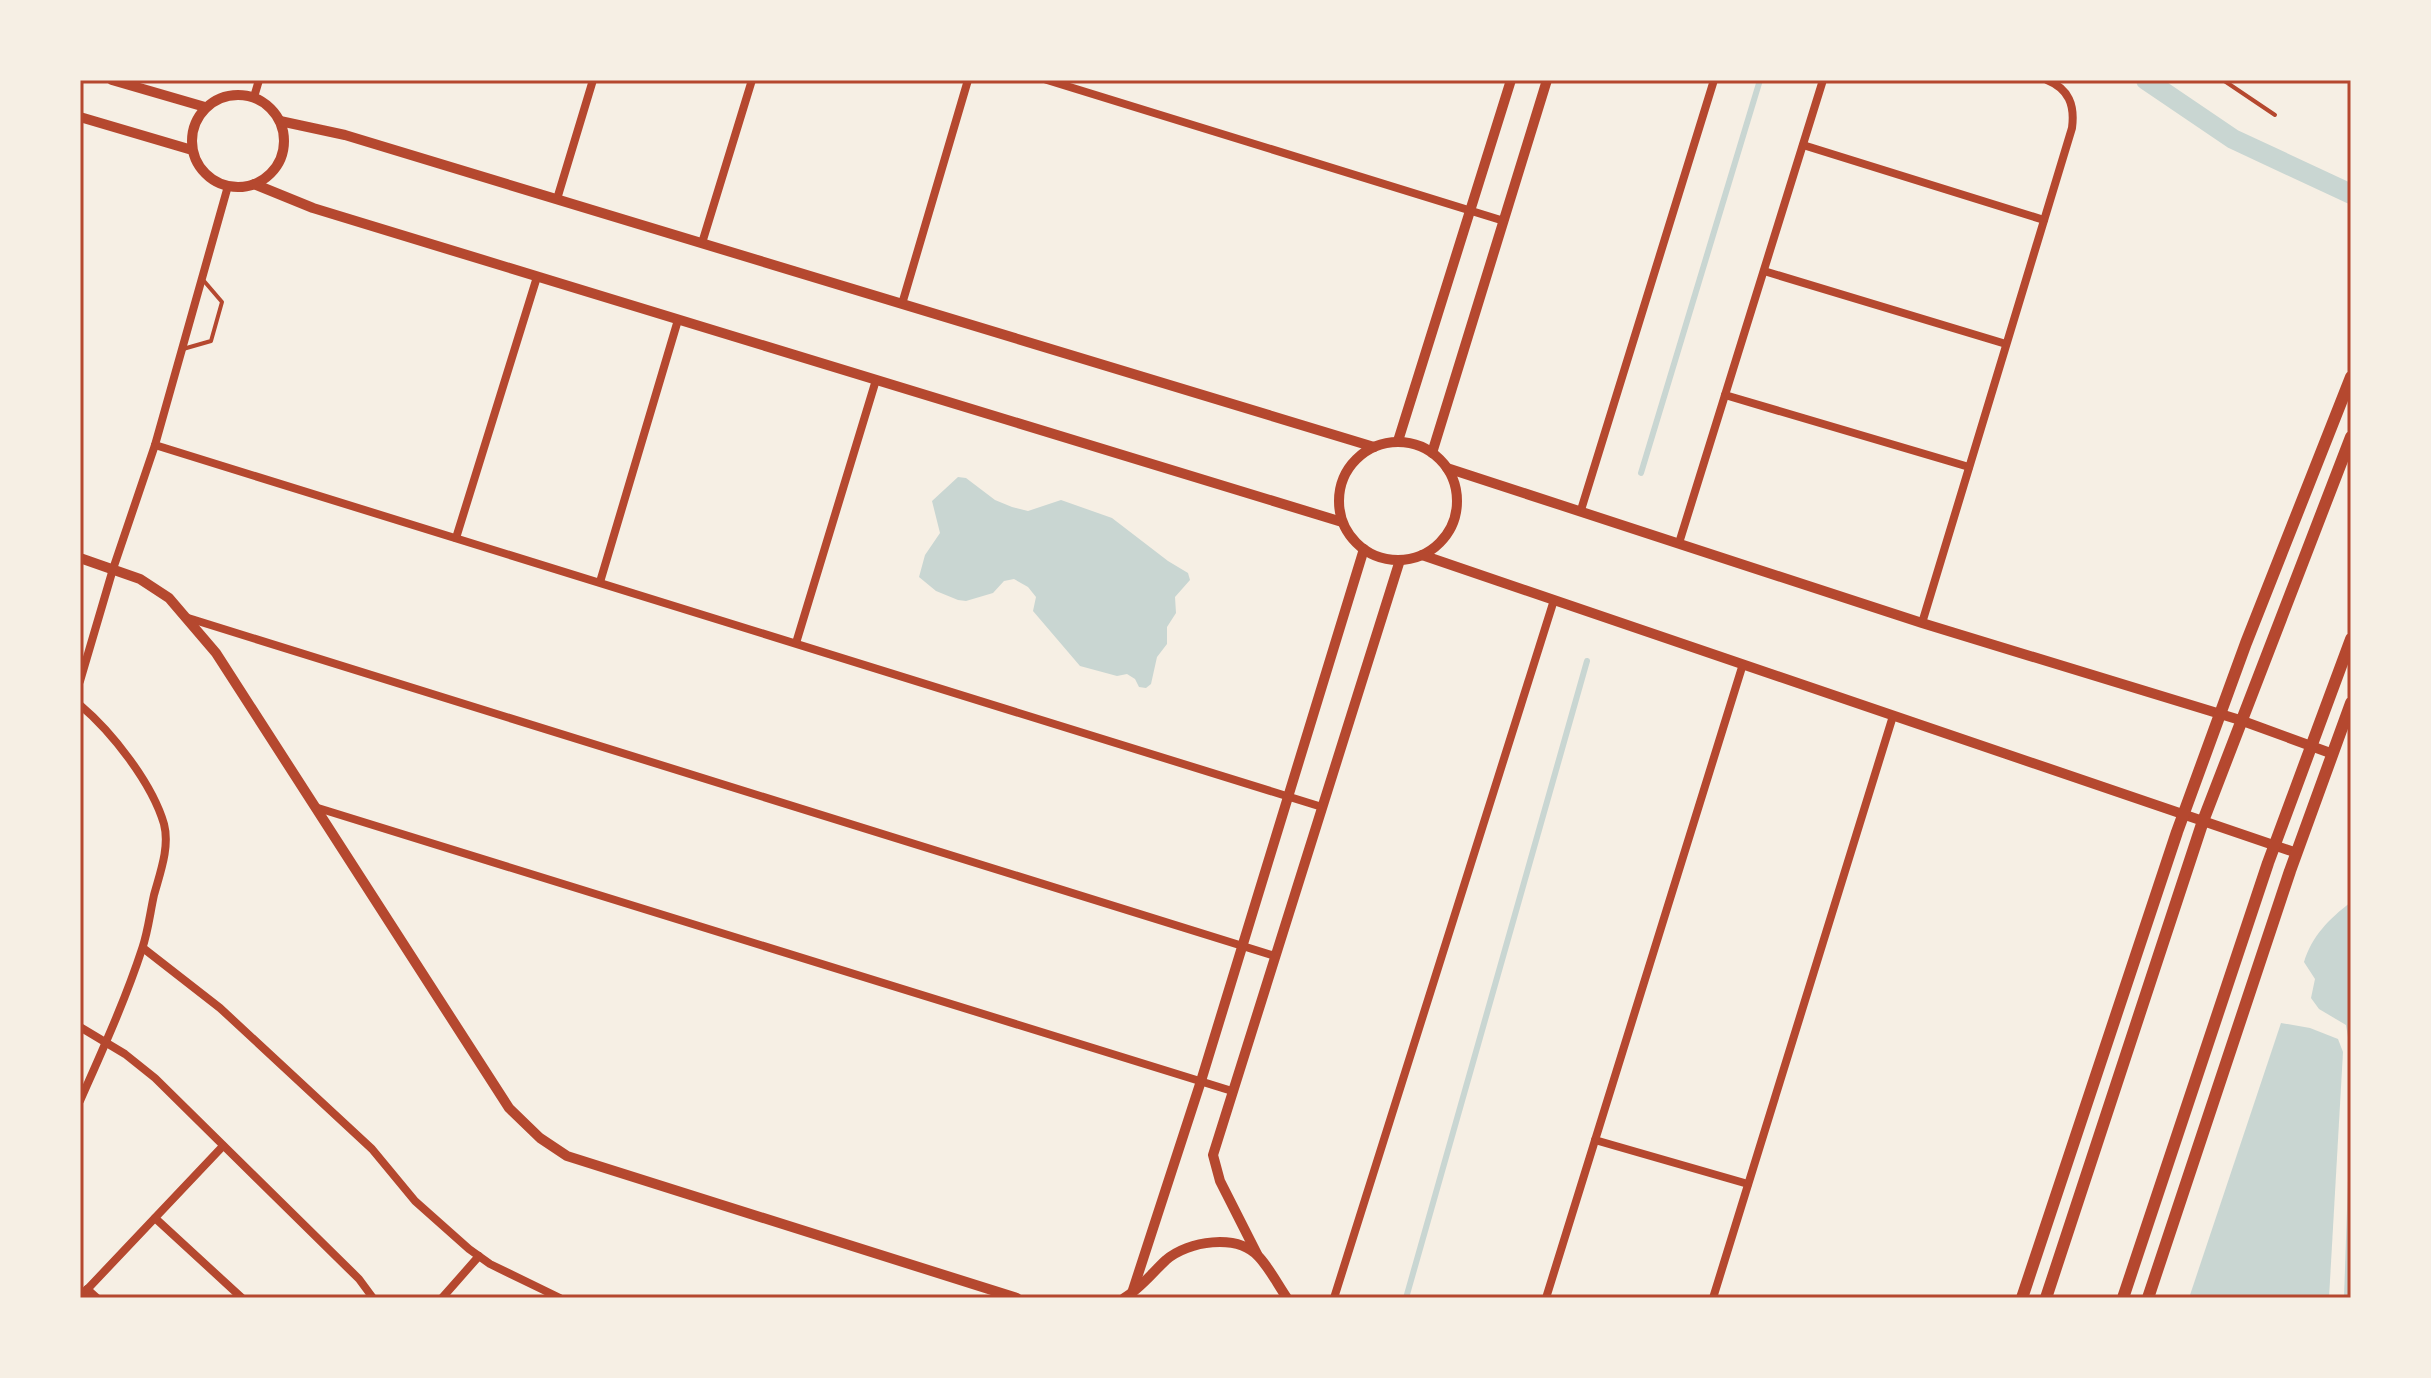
<svg xmlns="http://www.w3.org/2000/svg" width="2431" height="1378" viewBox="0 0 2431 1378" font-family="'DejaVu Sans',sans-serif">
  <style>
    .water { fill: #c9d6d2 }
    .lines { fill: none; stroke-linecap: round; stroke-linejoin: round }
    .stream { stroke: #c9d6d2; stroke-width: 6 }
    .canal { stroke: #c9d6d2; stroke-width: 20 }
    .service { stroke: #b5482f; stroke-width: 4 }
    .minor { stroke: #b5482f; stroke-width: 8 }
    .tertiary { stroke: #b5482f; stroke-width: 10 }
    .secondary { stroke: #b5482f; stroke-width: 12 }
    .primary { stroke: #b5482f; stroke-width: 12 }
    .neatline { fill: none; stroke: #b5482f; stroke-width: 3 }
  </style>
  <rect width="100%" height="100%" fill="#f6efe4"/>
  <g class="water">
    <polygon points="958,477 966,478 995,500 1012,507 1028,511 1061,500 1112,518 1168,561 1188,573 1190,580 1175,597 1176,613 1167,627 1167,644 1157,657 1151,684 1146,688 1139,687 1135,679 1127,674 1117,676 1080,666 1033,611 1036,597 1028,587 1014,579 1004,581 993,593 966,601 958,600 936,591 919,577 925,555 940,533 932,501"/>
    <path d="M2351 902V1056L2346 1025 2319 1009 2311 998 2315 979 2304 962C2312 936 2329 919 2351 902Z"/>
    <polygon points="2281,1023 2310,1028 2338,1039 2343,1052 2329,1298 2189,1298"/>
    <polygon points="2351,1092 2351,1298 2344,1298"/>
  </g>
  <g class="lines">
    <g class="stream">
      <polyline points="1641,473 1760,80"/>
      <polyline points="1406,1298 1587,661"/>
    </g>
    <polyline class="canal" points="2146,80 2233,139 2351,194"/>
    <g class="service">
      <polyline points="2223,80 2275,115"/>
      <polyline points="183,349 211,341 222,302 204,281"/>
    </g>
    <g class="minor">
      <polyline points="1047,80 1504,221"/>
      <polyline points="254,97 259,80"/>
      <polyline points="1803,145 2044,220"/>
      <polyline points="557,199 593,80"/>
      <polyline points="702,243 752,80"/>
      <polyline points="1764,271 2006,344"/>
      <polyline points="902,304 968,80"/>
      <polyline points="1725,395 1969,467"/>
      <polyline points="155,445 1322,807"/>
      <polyline points="1581,510 1714,80"/>
      <polyline points="456,538 537,277"/>
      <polyline points="1679,543 1823,80"/>
      <polyline points="600,582 678,320"/>
      <polyline points="185,617 1275,956"/>
      <path d="M1922 623 2072 128C2075 105 2069 89 2047 80"/>
      <polyline points="796,643 876,380"/>
      <polyline points="80,681 113,569 155,445 228,186"/>
      <path d="M80 705C112 732 152 783 164 824 170 847 160 873 154 895 150 913 148 932 142 949 125 1001 102 1051 80 1101"/>
      <polyline points="318,808 1232,1091"/>
      <polyline points="143,948 220,1008 372,1149 415,1201 469,1249 490,1264 560,1298"/>
      <polyline points="80,1027 125,1054 155,1078 359,1279 373,1298"/>
      <polyline points="1595,1140 1748,1184"/>
      <polyline points="155,1218 242,1298"/>
      <polyline points="87,1289 97,1298"/>
      <polyline points="80,1297 223,1146"/>
      <polyline points="442,1298 479,1256"/>
      <polyline points="1334,1298 1554,600"/>
      <polyline points="1546,1298 1743,664"/>
      <polyline points="1713,1298 1893,716"/>
    </g>
    <g class="tertiary">
      <polyline points="112,80 205,107"/>
      <circle cx="238" cy="141" r="46"/>
      <polyline points="80,117 192,150"/>
      <polyline points="280,121 345,135 1374,447"/>
      <polyline points="254,184 313,208 1342,522"/>
      <polyline points="1398,441 1511,80"/>
      <circle cx="1398" cy="501" r="59"/>
      <polyline points="1432,453 1547,80"/>
      <polyline points="1447,468 1922,623 2240,720 2333,754"/>
      <polyline points="1422,555 2297,853"/>
      <polyline points="80,558 140,579 169,598 216,653 509,1108 540,1138 567,1156 1017,1298"/>
      <polyline points="1257,1254 1220,1181 1213,1155 1400,560"/>
      <polyline points="1132,1293 1201,1081 1364,549"/>
      <path d="M1124 1298C1140 1289 1152 1273 1166 1260 1188 1241 1237 1233 1259 1257 1270 1269 1278 1285 1287 1298"/>
    </g>
    <g class="secondary">
      <polyline points="2022,1298 2177,832 2246,643 2351,377"/>
      <polyline points="2148,1298 2290,871 2351,703"/>
    </g>
    <g class="primary">
      <polyline points="2046,1298 2203,821 2351,437"/>
      <polyline points="2123,1298 2268,863 2351,639"/>
    </g>
  </g>
  <rect width="2431" height="1378" fill="none" stroke="#f6efe4" stroke-width="164"/>
  <rect x="82" y="82" width="2267" height="1214" class="neatline"/>
</svg>
